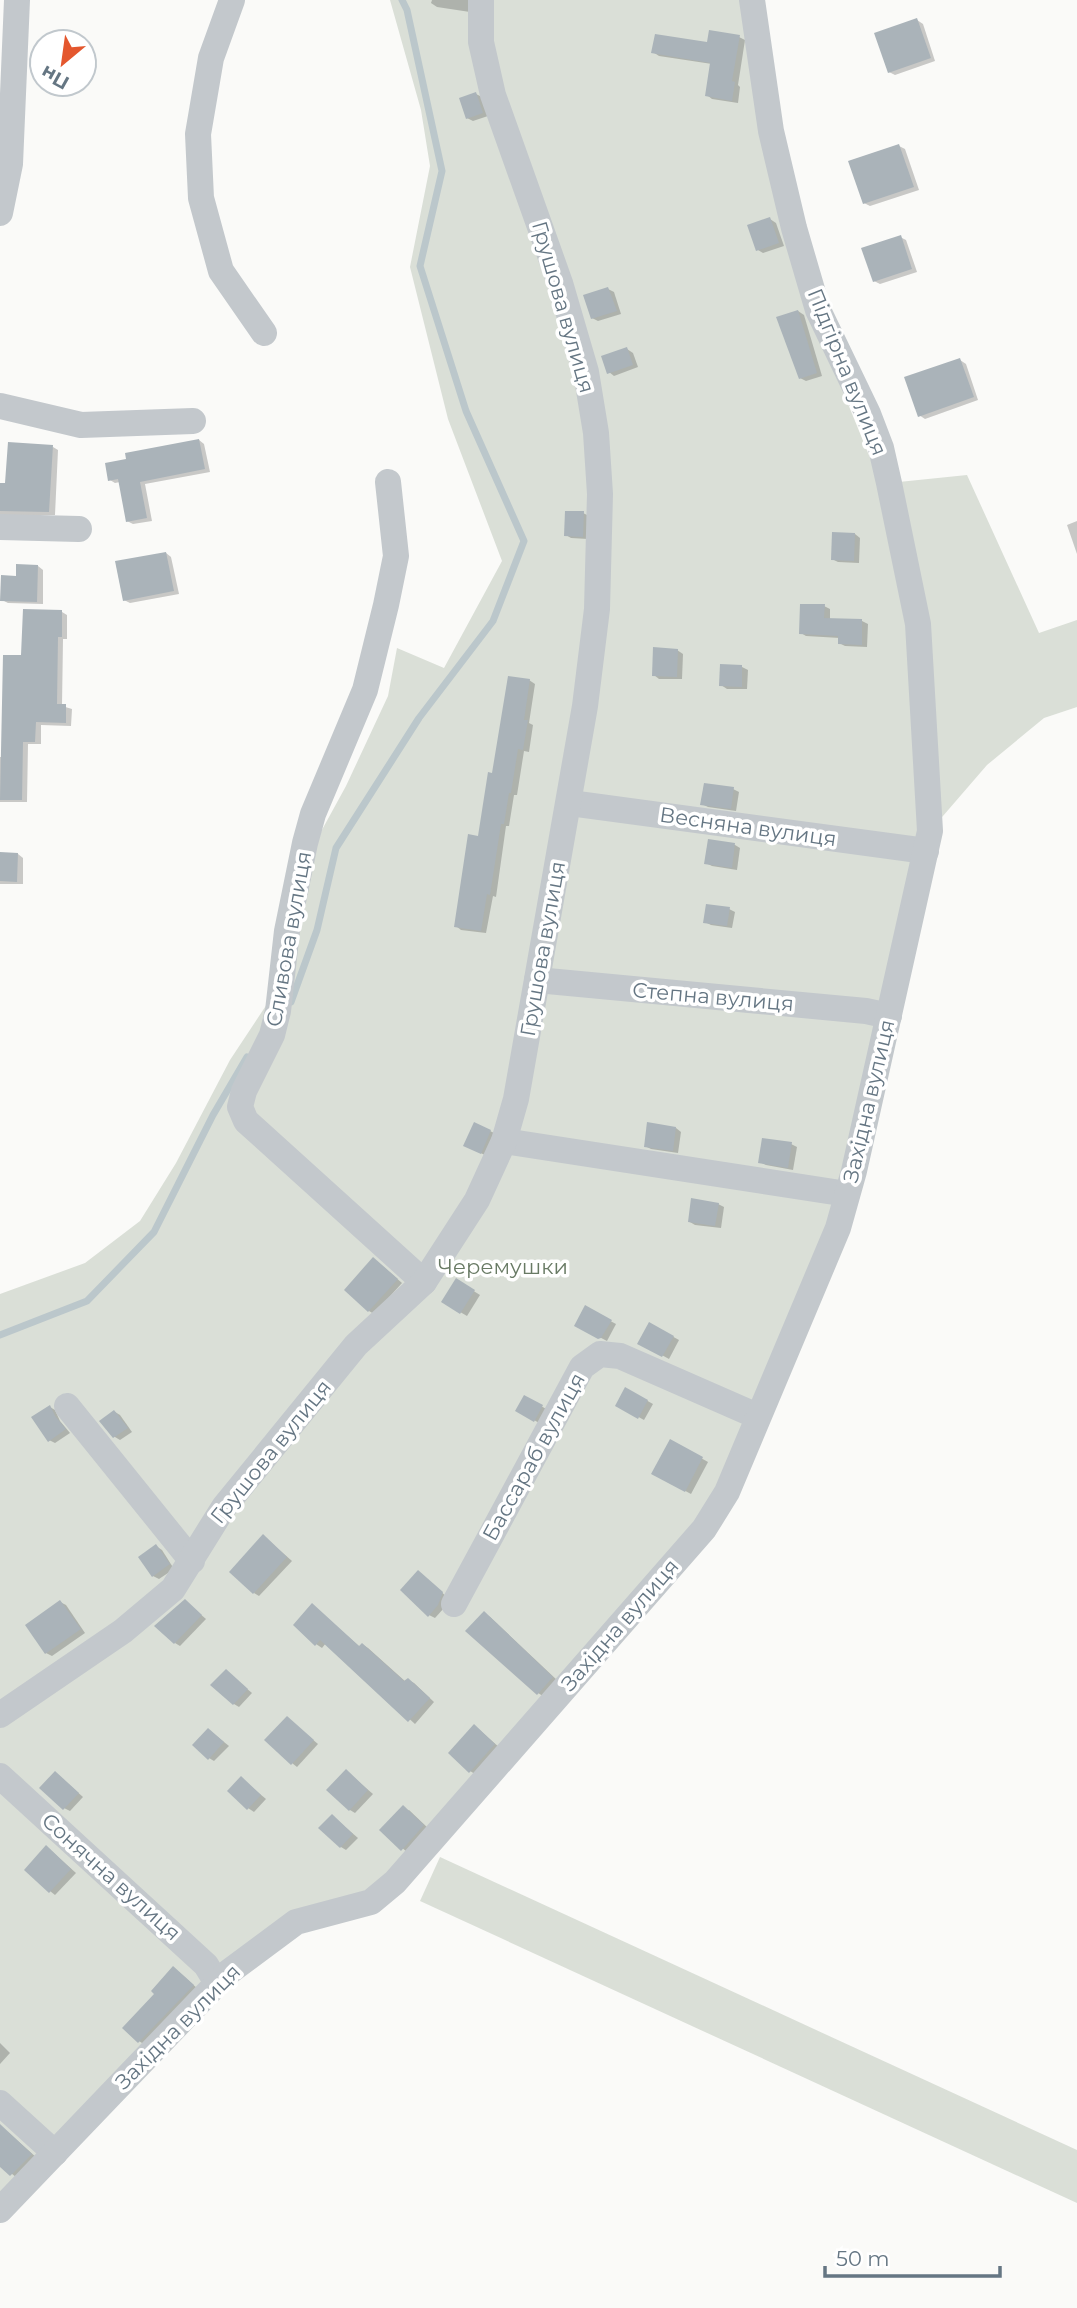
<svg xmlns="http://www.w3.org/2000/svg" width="1077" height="2308" viewBox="0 0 1077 2308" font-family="Montserrat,sans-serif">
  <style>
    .green { fill: #dadfd7 }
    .shadow { fill: #0003 }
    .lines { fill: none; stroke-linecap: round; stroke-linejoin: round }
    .stream { stroke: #bbc7cb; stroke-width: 7 }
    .building { fill: #aab3b9 }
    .minor { stroke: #c3c8cc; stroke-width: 26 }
    .labels { text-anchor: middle; stroke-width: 7; stroke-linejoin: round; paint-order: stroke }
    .street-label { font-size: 21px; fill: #657683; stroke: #fff }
    .park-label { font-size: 21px; fill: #687a64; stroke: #fff }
  </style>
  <rect width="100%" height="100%" fill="#fafaf8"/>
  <g class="green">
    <polygon points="390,0 744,0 811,313 879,480 908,627 919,832 831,1223 720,1485 699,1521 390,1876 366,1894 293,1913 0,2197 0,1294 85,1263 140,1221 176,1163 230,1060 271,998 312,848 346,786 388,696 397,648 444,668 502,561 448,419 410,267 430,166 421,110"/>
    <polygon points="967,475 1039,633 1077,620 1077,707 1044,718 987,765 930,831 889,483"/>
    <polygon points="440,1857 1077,2150 1077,2203 420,1901"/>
  </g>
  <g class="shadow">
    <polygon points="432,0 472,0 470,12 437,7 431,3"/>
    <polygon points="917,20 923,24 935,61 895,75 889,72"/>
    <polygon points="739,37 745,40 738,85 740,87 738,103 712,99 707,95 712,64 659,56 653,52 709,44"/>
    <polygon points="476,94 482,97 488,116 473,121 467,118"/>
    <polygon points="899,146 905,149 919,190 870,206 864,203"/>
    <polygon points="770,219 776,223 784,246 763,253 758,250"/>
    <polygon points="900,237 906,240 917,272 880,284 874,281"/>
    <polygon points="608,289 614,292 621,314 598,321 592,318"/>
    <polygon points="798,311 804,315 822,376 806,381 800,378"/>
    <polygon points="627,349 633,353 638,367 614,376 609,372"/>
    <polygon points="960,360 966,364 978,400 925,419 919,415"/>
    <polygon points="199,440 204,444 210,472 145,484 152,521 133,524 127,521 120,482 115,483 110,480"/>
    <polygon points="53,447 58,450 55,515 0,515 0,485 7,485"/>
    <polygon points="583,513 589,516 588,539 571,538 566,535"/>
    <polygon points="1077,521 1077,554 1067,525"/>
    <polygon points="855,534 860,538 859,563 838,562 832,559"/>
    <polygon points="166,553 171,557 179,594 130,603 124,600"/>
    <polygon points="38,566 43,570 43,604 8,603 2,600 18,577"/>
    <polygon points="824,606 830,609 830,620 862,621 868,624 867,647 845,646 839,643 840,638 806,636 801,633"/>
    <polygon points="62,612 67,615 67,639 63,639 62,706 72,709 71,726 41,725 41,744 28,744 27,802 0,802 0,757 2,757"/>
    <polygon points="677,650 683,654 682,679 659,679 654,675"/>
    <polygon points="742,667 748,670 747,689 727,689 721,685"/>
    <polygon points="529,680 535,684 529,723 533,725 529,752 524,751 517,795 514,795 509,826 506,826 496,897 493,896 486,933 461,930 456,926 480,838 493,775"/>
    <polygon points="733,789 739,792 736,811 708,807 702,804"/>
    <polygon points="709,841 735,845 740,848 737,870 712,866 706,863"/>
    <polygon points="0,854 18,854 23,858 23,884 0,884"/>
    <polygon points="729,909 735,912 732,928 711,925 705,922"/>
    <polygon points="676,1128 681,1132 678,1153 651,1149 645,1146"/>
    <polygon points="490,1131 496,1134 487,1156 470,1148"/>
    <polygon points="791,1144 797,1147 793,1170 766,1165 760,1162"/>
    <polygon points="718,1204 724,1207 721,1228 695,1225 690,1222"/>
    <polygon points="379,1263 402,1283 374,1314 369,1311"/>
    <polygon points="456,1280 480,1295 467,1316 443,1302"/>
    <polygon points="586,1308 616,1324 607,1341 576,1325"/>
    <polygon points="650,1324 679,1340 669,1359 640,1343"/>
    <polygon points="626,1389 653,1404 644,1420 617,1405"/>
    <polygon points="525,1397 548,1410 541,1424 518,1411"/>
    <polygon points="50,1407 55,1410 60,1421 70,1433 55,1443 49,1440"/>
    <polygon points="115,1412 120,1415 132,1432 120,1440 115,1437 102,1421"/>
    <polygon points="671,1441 708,1462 691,1494 654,1474"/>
    <polygon points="268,1540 292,1561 259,1596 254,1593"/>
    <polygon points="156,1546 162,1550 174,1569 159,1579 153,1576"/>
    <polygon points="419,1572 447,1597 444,1608 435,1618 429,1615"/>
    <polygon points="185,1601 206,1619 180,1646 175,1643"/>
    <polygon points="60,1602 66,1605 85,1633 52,1656 46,1653"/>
    <polygon points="313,1606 360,1647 363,1645 368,1648 406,1682 408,1680 414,1683 434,1702 415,1724 326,1643 322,1648 316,1644"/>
    <polygon points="489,1616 558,1681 543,1696 538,1693"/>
    <polygon points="226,1671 252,1693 239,1707 234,1704"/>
    <polygon points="287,1718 318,1744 297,1767 292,1763"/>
    <polygon points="475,1726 500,1748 475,1774 470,1771"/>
    <polygon points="209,1730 229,1746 214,1761 209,1758"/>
    <polygon points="346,1771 373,1794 355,1813 350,1810"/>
    <polygon points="56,1773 83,1797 70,1811 64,1808"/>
    <polygon points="241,1778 266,1799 254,1812 248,1808"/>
    <polygon points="409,1810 429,1829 408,1853 382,1830"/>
    <polygon points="337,1820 358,1838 346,1850 341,1847"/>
    <polygon points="47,1847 76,1873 55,1895 50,1891"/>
    <polygon points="179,1972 198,1989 145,2045 139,2041"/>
    <polygon points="0,2043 10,2053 0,2064"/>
    <polygon points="9,2133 37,2158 17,2178 0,2164 0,2134"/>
  </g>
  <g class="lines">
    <g class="stream">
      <polyline points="291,1002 317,930 336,848 419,718 493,621 524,541 466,411 420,266 442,171 407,10 402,0"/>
      <polyline points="0,1335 87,1301 154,1232 213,1115 247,1057"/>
    </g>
  </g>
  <g class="building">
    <polygon points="917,18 931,58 888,73 874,33"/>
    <polygon points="709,30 740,35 732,81 735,82 732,101 705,96 710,63 651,53 655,34 707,42"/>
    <polygon points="476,92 483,113 466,119 459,98"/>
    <polygon points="899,144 914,187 863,204 848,161"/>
    <polygon points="770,217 779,243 756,251 747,225"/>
    <polygon points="901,235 912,269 873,282 861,248"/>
    <polygon points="608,287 617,311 591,319 583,295"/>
    <polygon points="798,310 817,373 799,379 776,317"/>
    <polygon points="627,347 633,365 607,374 601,356"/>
    <polygon points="960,358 974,397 918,417 904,377"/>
    <polygon points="199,439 205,469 140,482 147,518 126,522 118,479 108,481 105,463 126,459 125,453"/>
    <polygon points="8,442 53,445 49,512 0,511 0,483 5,483"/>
    <polygon points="565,511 584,511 583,537 564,536"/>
    <polygon points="832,532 855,533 854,561 831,560"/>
    <polygon points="166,552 174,591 123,601 115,561"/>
    <polygon points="16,564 38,565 37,602 0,601 1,575 16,576"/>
    <polygon points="800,604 825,604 824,618 862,619 862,645 838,644 838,636 799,634"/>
    <polygon points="23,609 62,610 62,637 58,637 57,704 66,704 66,723 36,722 35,742 23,742 22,800 0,800 3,655 21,655"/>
    <polygon points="653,647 678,649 677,677 652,676"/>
    <polygon points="720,664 742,665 742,687 719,686"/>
    <polygon points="508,676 530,679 524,720 528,720 523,750 518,749 511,793 509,793 504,824 501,824 490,895 487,894 481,931 454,927 468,834 478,836 488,772 492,773"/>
    <polygon points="704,783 734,787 731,809 700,805"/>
    <polygon points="708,839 735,843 732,868 704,864"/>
    <polygon points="0,852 18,853 17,882 0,881"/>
    <polygon points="706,904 730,907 727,926 703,923"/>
    <polygon points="474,1122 491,1130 481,1154 463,1146"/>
    <polygon points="647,1122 676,1127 673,1151 644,1147"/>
    <polygon points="762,1138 792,1142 788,1168 758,1163"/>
    <polygon points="691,1198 719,1203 715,1226 688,1222"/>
    <polygon points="373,1257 398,1279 368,1312 344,1290"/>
    <polygon points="456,1278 475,1290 460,1314 441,1302"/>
    <polygon points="585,1305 612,1320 601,1338 598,1339 574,1326"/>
    <polygon points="649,1322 674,1336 662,1357 637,1344"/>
    <polygon points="625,1387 648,1400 638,1419 615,1406"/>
    <polygon points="524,1395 543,1405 534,1422 515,1411"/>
    <polygon points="50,1405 55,1416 66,1429 48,1442 31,1417"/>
    <polygon points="114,1410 128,1428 113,1438 99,1421"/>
    <polygon points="670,1439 703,1457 685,1492 651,1474"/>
    <polygon points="263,1534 287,1557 253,1594 229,1572"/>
    <polygon points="156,1544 170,1564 152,1577 138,1557"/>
    <polygon points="418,1570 443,1592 438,1605 428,1617 400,1590"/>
    <polygon points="185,1599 202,1615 174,1644 154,1626"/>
    <polygon points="60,1600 81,1629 45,1654 25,1625"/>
    <polygon points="312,1603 359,1646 362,1643 404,1681 408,1678 430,1698 408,1722 320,1640 315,1646 293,1625"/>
    <polygon points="484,1611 553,1677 537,1695 465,1631"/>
    <polygon points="226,1669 248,1689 233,1705 210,1685"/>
    <polygon points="287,1716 314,1740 291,1765 264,1740"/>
    <polygon points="474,1724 495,1744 469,1773 448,1753"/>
    <polygon points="208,1728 224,1742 208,1760 192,1745"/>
    <polygon points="346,1769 368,1790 349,1811 326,1790"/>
    <polygon points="55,1771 79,1793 63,1810 39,1788"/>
    <polygon points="241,1776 261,1795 247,1810 227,1791"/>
    <polygon points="403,1805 424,1825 401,1851 379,1830"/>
    <polygon points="332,1814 353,1834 340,1848 318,1828"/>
    <polygon points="46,1845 71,1869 49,1893 24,1870"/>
    <polygon points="173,1966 194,1985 138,2043 122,2028 154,1994 151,1991"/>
    <polygon points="0,2124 32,2154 10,2176 0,2167"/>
  </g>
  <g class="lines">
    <g class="minor">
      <polyline points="232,0 211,58 198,134 201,198 221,271 264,333"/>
      <polyline points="0,213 10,164 17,0"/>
      <polyline points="0,406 81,425 193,421"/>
      <polyline points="388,482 396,556 386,605 365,690 313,814 305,843 287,931 278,1011 272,1035 244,1091 240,1107 246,1121 424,1282"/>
      <polyline points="0,527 79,529"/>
      <polyline points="570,803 926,851"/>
      <polyline points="537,980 866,1011 889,1016"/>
      <polyline points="504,1141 847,1194"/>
      <polyline points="67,1406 192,1561"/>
      <polyline points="454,1604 582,1367 600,1354 620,1356 757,1416"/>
      <polyline points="0,1715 123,1631 173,1589 224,1507 356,1345 424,1282 477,1200 504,1141 516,1099 585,706 597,609 600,494 596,433 586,372 560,283 493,95 481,42 481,0"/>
      <polyline points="0,1776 206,1965 217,1983"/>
      <polyline points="0,2103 55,2153"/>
      <polyline points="0,2210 226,1974 296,1922 371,1902 395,1882 704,1529 727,1492 838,1228 854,1171 930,831 918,624 889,483 881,448 868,414 818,310 794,228 771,131 752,0"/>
    </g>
  </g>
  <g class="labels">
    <g class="street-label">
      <text transform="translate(563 307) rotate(74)" y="7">Грушова вулиця</text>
      <text transform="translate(847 372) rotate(68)" y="7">Підгірна вулиця</text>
      <text transform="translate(748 827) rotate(8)" y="7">Весняна вулиця</text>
      <text transform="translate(289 939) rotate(-80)" y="7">Сливова вулиця</text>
      <text transform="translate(543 949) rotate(-80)" y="7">Грушова вулиця</text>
      <text transform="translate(713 997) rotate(5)" y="7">Степна вулиця</text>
      <text transform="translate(869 1101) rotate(-77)" y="7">Західна вулиця</text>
      <text transform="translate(271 1452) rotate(-51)" y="7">Грушова вулиця</text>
      <text transform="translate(534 1457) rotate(-61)" y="7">Бассараб вулиця</text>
      <text transform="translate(620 1625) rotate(-49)" y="7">Західна вулиця</text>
      <text transform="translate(111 1877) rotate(42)" y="7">Сонячна вулиця</text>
      <text transform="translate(178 2027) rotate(-45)" y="7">Західна вулиця</text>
    </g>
    <g class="park-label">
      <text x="503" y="1274">Черемушки</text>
    </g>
  </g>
  <g transform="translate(63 63) rotate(209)"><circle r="33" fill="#ffffff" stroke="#c1c8cd" stroke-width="2"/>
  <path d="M0-5L12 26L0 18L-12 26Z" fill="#e4572e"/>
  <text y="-10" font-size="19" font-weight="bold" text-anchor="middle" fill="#657683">Пн</text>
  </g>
  <path d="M825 2266v10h175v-10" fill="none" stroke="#657683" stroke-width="3.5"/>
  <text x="836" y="2266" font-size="21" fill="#657683" stroke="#ffffff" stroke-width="5" paint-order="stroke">50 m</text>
</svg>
